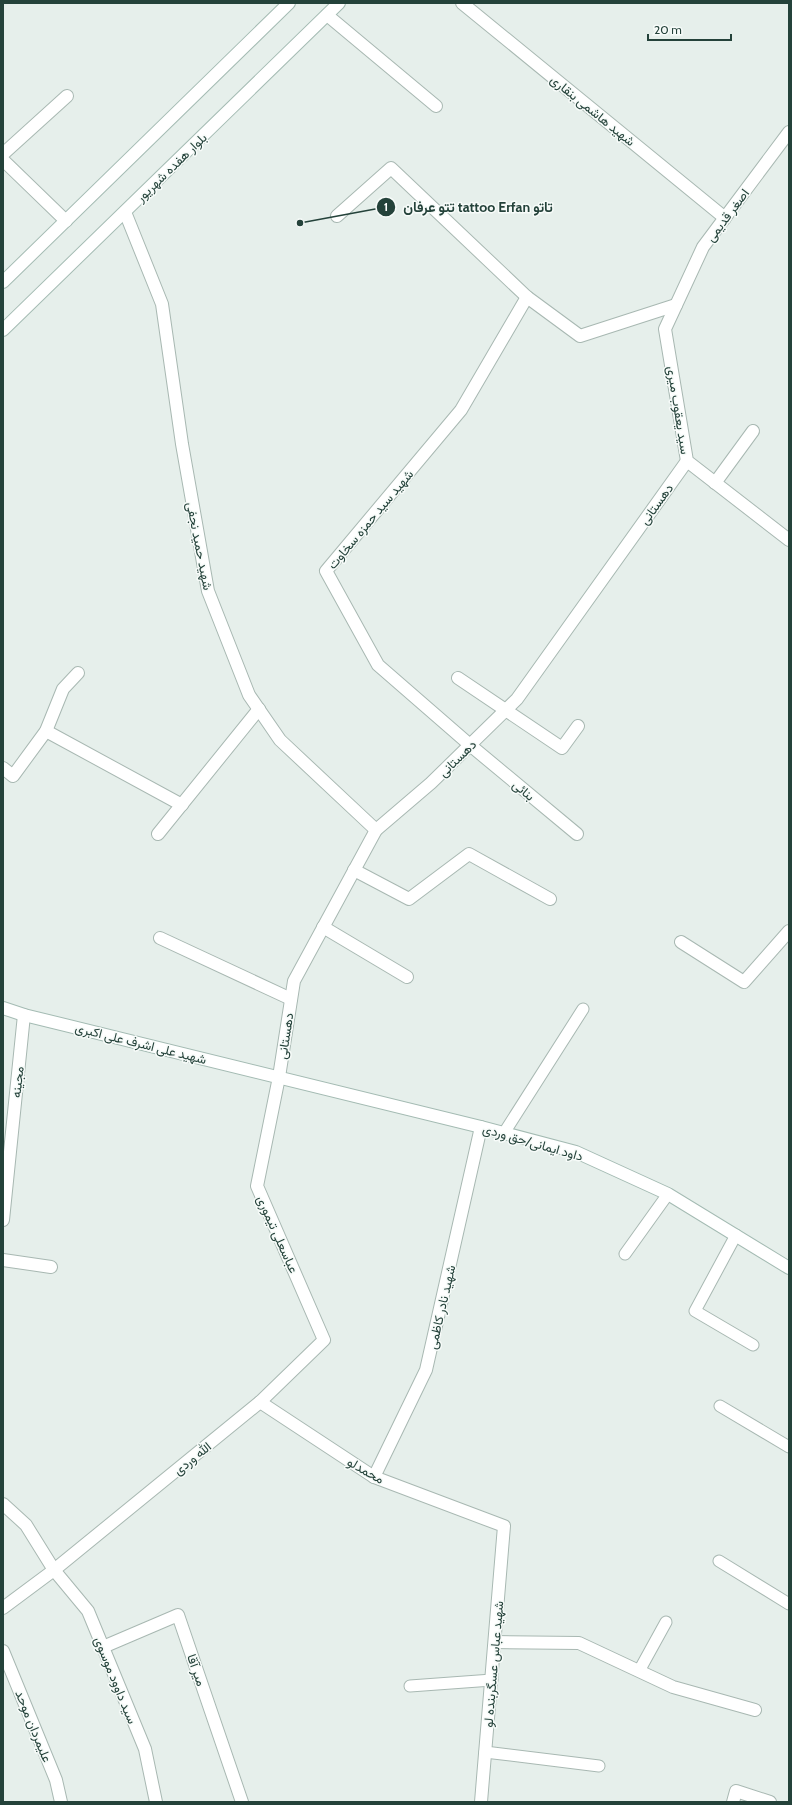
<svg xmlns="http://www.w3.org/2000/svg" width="792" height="1805" viewBox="0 0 792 1805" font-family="Cabin,Vazirmatn,sans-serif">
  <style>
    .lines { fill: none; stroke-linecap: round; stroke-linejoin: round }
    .lane-casing { stroke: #a8b8b2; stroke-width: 13 }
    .street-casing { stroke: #a8b8b2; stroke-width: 14 }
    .secondary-casing { stroke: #a4bbb3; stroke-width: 14 }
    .lane { stroke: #fff; stroke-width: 11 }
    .street { stroke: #fff; stroke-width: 12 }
    .secondary { stroke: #fff; stroke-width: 12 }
    .labels { text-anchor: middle; stroke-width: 3; stroke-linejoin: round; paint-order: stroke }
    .street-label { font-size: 13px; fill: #24423a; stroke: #f7fbf9 }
    .leader { fill: none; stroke: #24423a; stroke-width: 1.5 }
    .callout-dot { fill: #24423a; stroke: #f7fbf9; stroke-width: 1.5 }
    .mark-label { font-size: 12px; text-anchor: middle; font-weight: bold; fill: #fff }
    .callout-label { font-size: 14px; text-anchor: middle; font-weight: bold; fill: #24423a; stroke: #f7fbf9; stroke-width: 3; stroke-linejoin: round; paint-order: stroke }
  </style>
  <rect width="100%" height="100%" fill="#e6efeb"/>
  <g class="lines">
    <g class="lane-casing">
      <g id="lane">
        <polyline points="504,1133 583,1009"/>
        <polyline points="736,1235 695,1311 753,1345"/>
        <polyline points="625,1254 668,1194"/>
        <polyline points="720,1406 789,1447"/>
        <polyline points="719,1561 789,1604"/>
        <polyline points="639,1671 666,1622"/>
        <polyline points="410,1686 492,1680"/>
        <polyline points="485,1752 599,1766"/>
      </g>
    </g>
    <g class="street-casing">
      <g id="street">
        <polyline points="462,3 725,218"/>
        <polyline points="327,15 436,106"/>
        <polyline points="789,132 703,247 665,329 687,461 789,540"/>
        <polyline points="3,154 67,96"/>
        <polyline points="3,160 66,221"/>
        <polyline points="125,212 162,304 182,444 208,591 249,695 280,740 376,830"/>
        <polyline points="337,216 391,168 527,297 580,336 676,305"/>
        <polyline points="527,297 461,410 326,571 378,665 470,745 577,834"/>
        <polyline points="715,483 753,431"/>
        <polyline points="458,678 562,748 578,726"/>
        <polyline points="46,731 182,805"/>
        <polyline points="3,768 13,776 46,731 63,689 78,673"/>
        <polyline points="158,834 259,709"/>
        <polyline points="354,870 409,899 469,854 550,899"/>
        <polyline points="323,927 407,977"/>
        <polyline points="160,938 291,999"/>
        <polyline points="681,942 744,982 789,931"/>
        <polyline points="3,1220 24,1015"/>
        <polyline points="3,1260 51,1267"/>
        <polyline points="260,1402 374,1477 504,1526 481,1802"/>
        <polyline points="374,1477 426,1370 481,1127"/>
        <polyline points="3,1504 26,1525 54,1570 88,1611 145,1749 156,1802"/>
        <polyline points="3,1608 54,1570 260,1402 324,1340 257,1186 279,1077 294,981 376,830 431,783 517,699 687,461"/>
        <polyline points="495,1642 579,1643 673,1687 755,1710"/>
        <polyline points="103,1647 178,1615 242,1802"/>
        <polyline points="3,1651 56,1780 61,1802"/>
        <polyline points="733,1802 736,1791 770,1802"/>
      </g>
    </g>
    <g class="secondary-casing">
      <g id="secondary">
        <polyline points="3,282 289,3"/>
        <polyline points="3,330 339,3"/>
        <polyline points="3,1008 24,1015 481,1127 576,1152 668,1194 789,1268"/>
      </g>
    </g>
    <use href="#lane" class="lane"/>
    <use href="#street" class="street"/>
    <use href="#secondary" class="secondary"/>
  </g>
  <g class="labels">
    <g class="street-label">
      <text transform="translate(593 110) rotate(39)" y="5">شهید هاشمی بنقاری</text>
      <text transform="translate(171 167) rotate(-44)" y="5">بلوار هفده شهریور</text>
      <text transform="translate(727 215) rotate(-53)" y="5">اصغر قدیمی</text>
      <text transform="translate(679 410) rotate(81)" y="5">سید یعقوب میری</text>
      <text transform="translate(656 504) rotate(-54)" y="5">دهستانی</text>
      <text transform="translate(370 519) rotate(-50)" y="5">شهید سید حمزه سخاوت</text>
      <text transform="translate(200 546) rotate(79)" y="5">شهید حمید نجفی</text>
      <text transform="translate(457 758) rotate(-44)" y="5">دهستانی</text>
      <text transform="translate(524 790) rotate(40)" y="5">بنائی</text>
      <text transform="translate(285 1036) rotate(-81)" y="5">دهستانی</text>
      <text transform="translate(141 1043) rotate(14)" y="5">شهید علی اشرف علی اکبری</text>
      <text transform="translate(17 1082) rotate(-84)" y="5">مجینه</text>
      <text transform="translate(533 1142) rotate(16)" y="5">داود ایمانی/حق وردی</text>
      <text transform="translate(278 1234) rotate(66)" y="5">عباسعلی تیموری</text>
      <text transform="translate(441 1307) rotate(-77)" y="5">شهید نادر کاظمی</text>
      <text transform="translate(192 1458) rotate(-39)" y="5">الله وردی</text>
      <text transform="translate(366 1470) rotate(30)" y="5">محمدلو</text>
      <text transform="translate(493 1664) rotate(-85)" y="5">شهید عباس عسگربنده لو</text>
      <text transform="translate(197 1670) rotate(71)" y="5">میر آقا</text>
      <text transform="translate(116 1680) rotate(68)" y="5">سید داوود موسوی</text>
      <text transform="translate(34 1726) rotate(68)" y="5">علیمردان موحد</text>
    </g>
  </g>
  <path class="leader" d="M300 223L386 207"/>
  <g class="callout-dot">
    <circle cx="300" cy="223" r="4"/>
    <circle cx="386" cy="207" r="10"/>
  </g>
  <g class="mark-label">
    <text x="386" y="211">1</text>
  </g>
  <g class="callout-label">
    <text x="478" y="212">تتو عرفان tattoo Erfan تاتو</text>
  </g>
  <rect width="792" height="1805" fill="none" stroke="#24423a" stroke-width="8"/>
  <path d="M648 34v6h83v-6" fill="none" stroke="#24423a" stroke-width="2"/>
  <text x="654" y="34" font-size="12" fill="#24423a" stroke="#f7fbf9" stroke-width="3" paint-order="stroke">20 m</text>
</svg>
